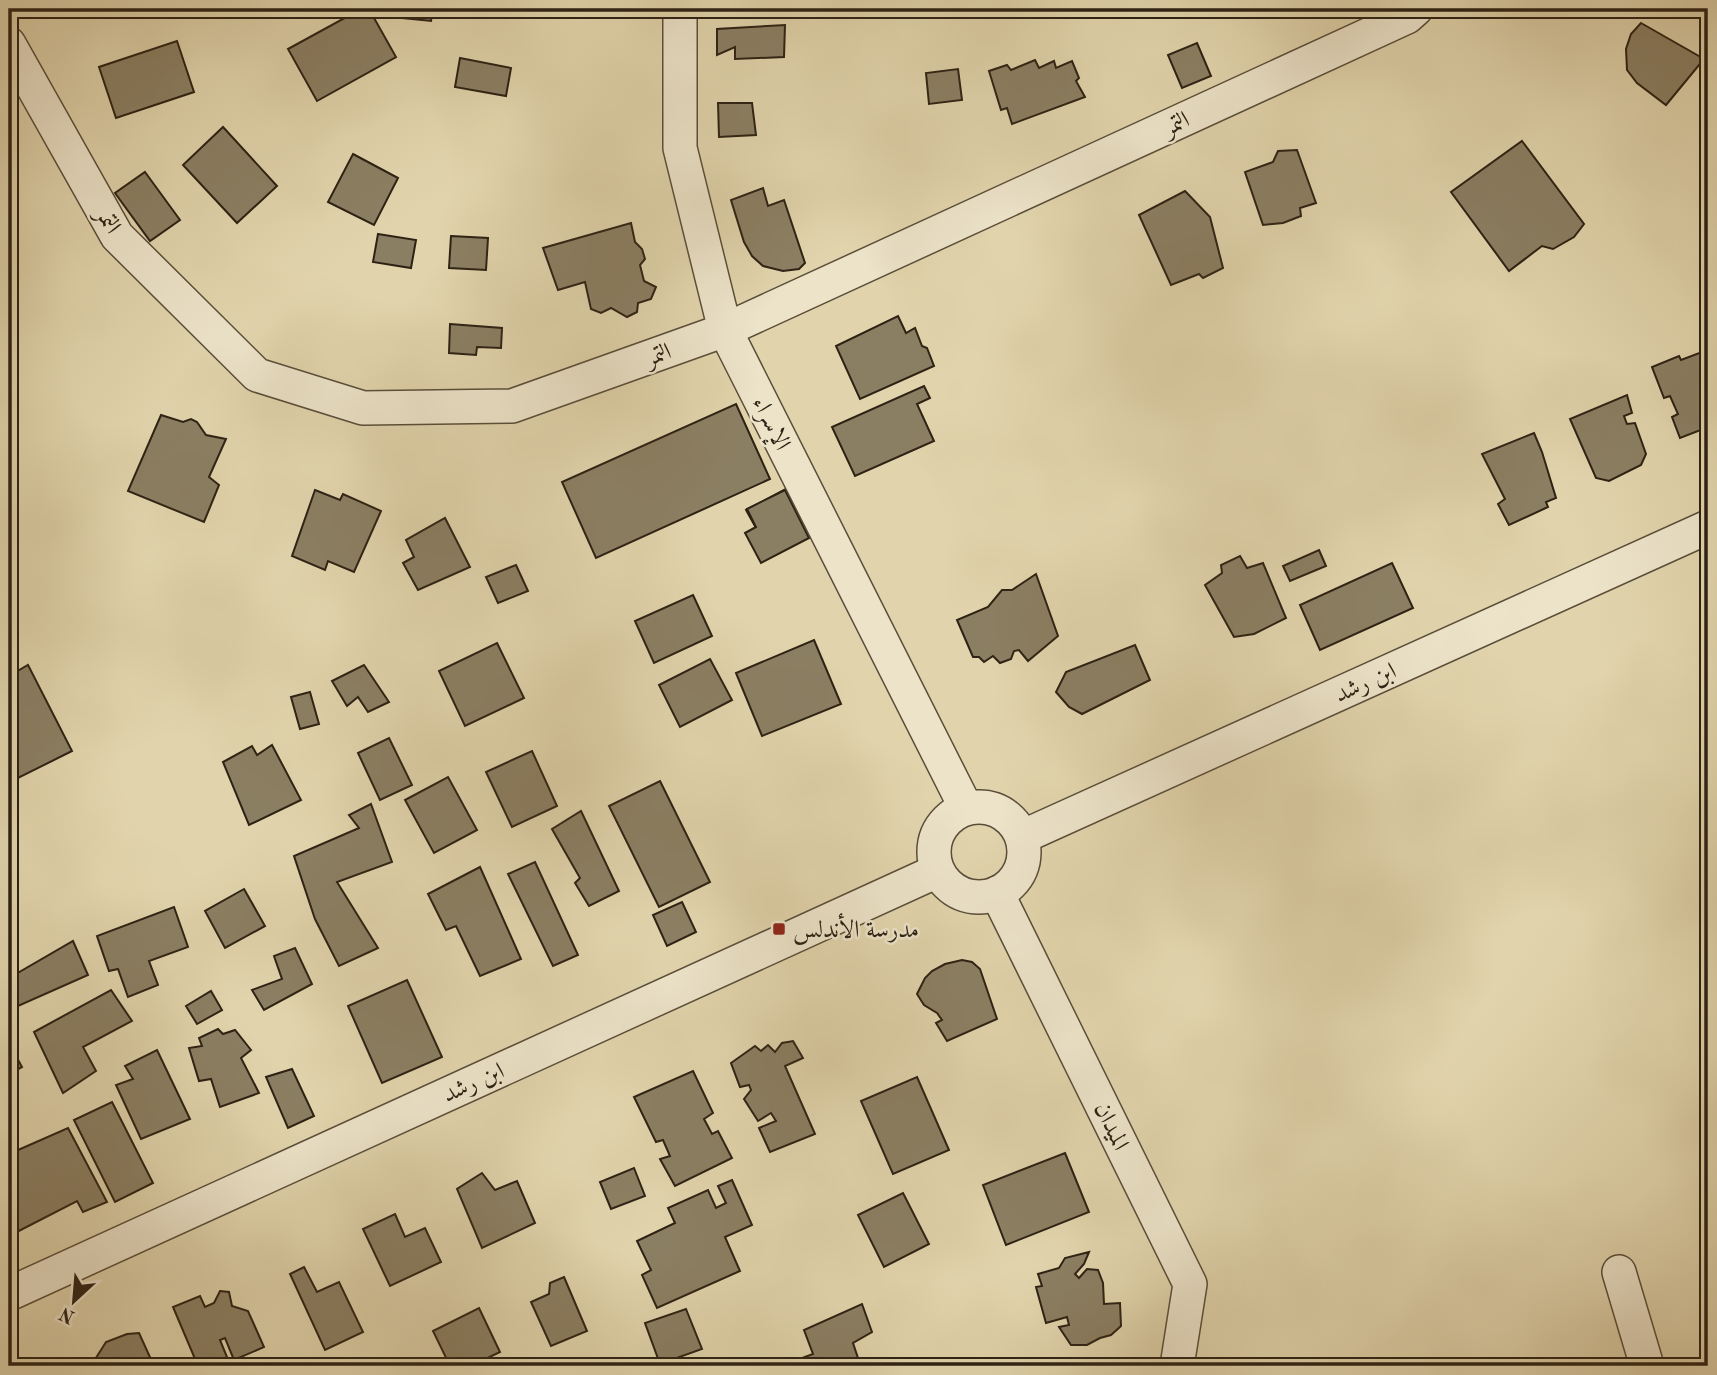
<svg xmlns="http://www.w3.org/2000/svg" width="1717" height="1375" viewBox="0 0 1717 1375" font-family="'Old Standard TT',Amiri,serif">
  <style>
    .building { fill: #8b7f63; stroke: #2d2214; stroke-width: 2 }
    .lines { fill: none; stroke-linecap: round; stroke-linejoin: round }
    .minor-casing { stroke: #5a4e3a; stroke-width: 36 }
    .minor { stroke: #ece3c9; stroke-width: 33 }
    .poi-dot { fill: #8f2418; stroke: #ece3c9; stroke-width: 2.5 }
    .labels { text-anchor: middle; stroke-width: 5; stroke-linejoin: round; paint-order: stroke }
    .street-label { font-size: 24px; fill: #2d2214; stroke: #ece3c9 }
    .poi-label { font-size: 24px; fill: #2d2214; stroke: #ece3c9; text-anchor: start }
  </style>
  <rect width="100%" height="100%" fill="#e1d4ac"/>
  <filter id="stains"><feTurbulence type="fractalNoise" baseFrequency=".00286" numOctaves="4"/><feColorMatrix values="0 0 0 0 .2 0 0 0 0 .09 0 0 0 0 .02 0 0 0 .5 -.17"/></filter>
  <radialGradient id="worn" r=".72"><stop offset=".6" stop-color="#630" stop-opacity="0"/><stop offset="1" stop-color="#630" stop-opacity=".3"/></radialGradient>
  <g class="building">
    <polygon points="361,9 369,9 396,57 317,101 288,49"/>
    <polygon points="404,9 433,9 431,21 403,18"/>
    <polygon points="781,9 822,9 820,17"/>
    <polygon points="1641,23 1704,59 1666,105 1637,83 1627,70 1626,49 1631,34"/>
    <polygon points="785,25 784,57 735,59 735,47 717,55 717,29"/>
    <polygon points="177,41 194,92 116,118 99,67"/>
    <polygon points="1197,43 1211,76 1182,88 1168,55"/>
    <polygon points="460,58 511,68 506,96 455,87"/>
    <polygon points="1035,60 1039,68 1054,61 1056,68 1072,61 1079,78 1076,81 1085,97 1012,124 1007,108 1001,110 989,71 1007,65 1011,70"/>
    <polygon points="958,69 962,100 929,104 926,73"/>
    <polygon points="718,103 752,103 756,135 719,137"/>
    <polygon points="223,127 277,186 237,223 183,165"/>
    <polygon points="1522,141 1584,224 1574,237 1553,249 1542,246 1509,271 1451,192"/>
    <polygon points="1297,150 1316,203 1300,208 1301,216 1283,223 1263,225 1245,172 1273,162 1278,151"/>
    <polygon points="353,154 398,178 374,225 328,202"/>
    <polygon points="145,172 180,220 150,241 115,193"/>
    <polygon points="763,188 768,206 784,200 805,263 799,269 783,271 763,266 752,256 744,242 731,200"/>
    <polygon points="1185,191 1210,217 1223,268 1203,278 1199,274 1171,285 1139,215"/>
    <polygon points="631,223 635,242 642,249 645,259 640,265 644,281 656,287 651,299 638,303 637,312 627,317 611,308 601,313 591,309 585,282 558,290 543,248"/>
    <polygon points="378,234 416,240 411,268 373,262"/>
    <polygon points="451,236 488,238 486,270 449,268"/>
    <polygon points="898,316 906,333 915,328 922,346 927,348 934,366 860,399 836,346"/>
    <polygon points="450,324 502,328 501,348 477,347 476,355 449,353"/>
    <polygon points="1702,352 1708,368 1708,431 1703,429 1680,438 1672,417 1678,414 1670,396 1664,398 1652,367 1679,356 1681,360"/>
    <polygon points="924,386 930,398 917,404 934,441 855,476 832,427"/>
    <polygon points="1627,395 1632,413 1624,416 1627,424 1635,423 1646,454 1641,465 1609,481 1596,478 1570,419"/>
    <polygon points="736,404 770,479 596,558 562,482"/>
    <polygon points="161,415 183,422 191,419 197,422 206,435 226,439 209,477 219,485 204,522 128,491"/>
    <polygon points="1534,433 1542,452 1556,498 1546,502 1548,507 1509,525 1498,504 1505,499 1482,454"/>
    <polygon points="786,489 807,536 764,559 747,534 756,528 746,510"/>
    <polygon points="315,490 340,500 343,494 381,511 354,572 328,561 325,570 292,556"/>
    <polygon points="785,490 809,538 761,563 745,533 756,527 747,509"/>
    <polygon points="445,518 470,567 418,590 403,563 414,557 406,540"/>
    <polygon points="1319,550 1326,566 1290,581 1283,566"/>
    <polygon points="1240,556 1247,568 1263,563 1286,618 1254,634 1234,637 1205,585 1222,573 1221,565"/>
    <polygon points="1392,563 1413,608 1320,650 1300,605"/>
    <polygon points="516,565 528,591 498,603 486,577"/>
    <polygon points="1036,574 1058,636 1028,661 1019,650 1014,651 1011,659 1000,663 993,656 984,662 979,657 973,657 957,620 988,607 1002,590 1012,590"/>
    <polygon points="693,595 712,636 654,663 635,621"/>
    <polygon points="814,640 841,704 762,736 736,673"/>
    <polygon points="497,643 524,698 465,726 439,671"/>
    <polygon points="1135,645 1150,680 1082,714 1069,707 1056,692 1066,672"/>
    <polygon points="710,659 732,700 680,727 659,685"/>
    <polygon points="28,665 72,751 16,779 9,764 9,676"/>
    <polygon points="364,665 389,702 368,712 358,697 347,706 332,681"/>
    <polygon points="310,692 319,724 300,729 291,697"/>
    <polygon points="389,738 412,785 380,800 358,753"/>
    <polygon points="272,745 301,800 249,825 223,762 252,746 257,755"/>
    <polygon points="532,751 557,806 512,827 486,772"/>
    <polygon points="448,777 477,830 434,853 405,800"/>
    <polygon points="660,781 710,882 659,907 609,806"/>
    <polygon points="371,804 392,862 337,882 378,948 339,966 315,919 294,856 359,828 349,815"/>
    <polygon points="581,811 619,891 589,906 575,883 580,878 552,829"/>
    <polygon points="535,862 578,955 553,966 508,874"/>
    <polygon points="480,867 521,959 480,976 456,926 446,930 428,894"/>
    <polygon points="244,889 265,926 225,948 205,911"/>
    <polygon points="682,902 696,932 667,946 653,915"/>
    <polygon points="174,907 188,947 149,961 158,985 128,997 118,969 109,971 97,936"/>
    <polygon points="73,941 88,975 9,1010 9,978"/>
    <polygon points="295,948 312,984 264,1010 252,990 282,979 274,956"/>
    <polygon points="962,960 972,962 980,969 997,1019 947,1041 936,1023 942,1020 937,1013 924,1005 917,994 925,978 932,971 945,964"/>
    <polygon points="407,980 442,1057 382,1083 348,1006"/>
    <polygon points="111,990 132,1021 83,1047 96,1071 63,1093 34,1032"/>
    <polygon points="211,991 222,1010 197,1024 186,1006"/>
    <polygon points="218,1029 223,1034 235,1030 251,1050 241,1058 259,1093 220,1107 211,1079 199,1081 189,1048 202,1046 199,1038"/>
    <polygon points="793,1041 803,1058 785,1066 815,1134 770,1152 759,1128 776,1121 771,1113 758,1121 744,1099 751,1090 749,1085 740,1087 731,1063 755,1046 761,1051 768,1045 775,1052 782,1043"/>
    <polygon points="9,1043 22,1067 9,1074"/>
    <polygon points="157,1050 190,1119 141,1139 116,1085 133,1079 125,1066"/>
    <polygon points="292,1069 314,1116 288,1128 266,1077"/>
    <polygon points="693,1071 713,1113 704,1119 712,1134 718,1131 732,1158 675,1186 660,1159 670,1156 663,1140 656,1142 634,1097"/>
    <polygon points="917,1077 949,1150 893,1174 861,1101"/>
    <polygon points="112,1102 153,1183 115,1202 74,1120"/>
    <polygon points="68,1128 107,1202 83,1212 77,1201 9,1236 9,1154"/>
    <polygon points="1065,1153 1089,1212 1006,1245 983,1185"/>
    <polygon points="634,1168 645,1196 611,1209 600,1182"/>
    <polygon points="482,1173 495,1190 517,1181 535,1223 482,1248 457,1189"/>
    <polygon points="732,1180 752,1225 725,1237 740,1271 657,1308 642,1275 651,1270 637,1241 675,1223 668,1208 708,1190 716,1208 726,1203 718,1186"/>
    <polygon points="903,1193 929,1244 884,1267 858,1215"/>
    <polygon points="395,1214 405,1237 425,1228 441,1262 390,1286 363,1229"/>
    <polygon points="1089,1252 1084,1264 1075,1274 1079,1278 1087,1269 1098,1270 1103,1283 1104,1304 1120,1303 1121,1326 1111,1335 1100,1338 1087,1345 1071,1345 1059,1327 1069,1325 1067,1317 1046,1323 1036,1287 1042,1286 1038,1274 1059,1268 1065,1258"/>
    <polygon points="304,1267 317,1292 339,1282 363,1332 325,1350 290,1274"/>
    <polygon points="564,1277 587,1331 551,1346 531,1302 549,1294 550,1283"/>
    <polygon points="220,1291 229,1292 232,1306 248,1311 264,1347 234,1360 225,1338 220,1340 229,1362 220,1366 198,1366 173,1307 200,1296 205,1307 214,1303"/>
    <polygon points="862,1304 872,1332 853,1343 860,1364 882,1359 884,1366 806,1366 802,1358 813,1354 804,1330"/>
    <polygon points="479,1308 500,1352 471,1366 450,1366 433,1331"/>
    <polygon points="686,1309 702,1349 660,1364 645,1323"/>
    <polygon points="139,1333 154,1366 97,1366 94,1361 106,1342 127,1334"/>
  </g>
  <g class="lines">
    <g class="minor-casing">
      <g id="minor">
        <polyline points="680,9 680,148 725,330 966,808"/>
        <polyline points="9,44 117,236 257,375 363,408 512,406 725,330 1407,17 1416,9"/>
        <circle cx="979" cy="852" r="45"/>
        <polyline points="1022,837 1708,527"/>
        <polyline points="997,893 1190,1284 1177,1366"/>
        <polyline points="1619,1272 1647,1366"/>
        <polyline points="9,1294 937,871"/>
      </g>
    </g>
    <use href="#minor" class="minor"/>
  </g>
  <rect class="poi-dot" x="772" y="922" width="14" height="14" rx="3.5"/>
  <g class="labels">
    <g class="street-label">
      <text transform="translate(1176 123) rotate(-25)" y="8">التمر</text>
      <text transform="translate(109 220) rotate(58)" y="8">التمر</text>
      <text transform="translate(658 354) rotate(-20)" y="8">التمر</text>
      <text transform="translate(772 423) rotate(63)" y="8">الإسراء</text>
      <text transform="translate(1365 682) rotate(-24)" y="8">ابن رشد</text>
      <text transform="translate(473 1082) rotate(-24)" y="8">ابن رشد</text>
      <text transform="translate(1112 1126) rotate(64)" y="8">الميدان</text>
    </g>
    <g class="poi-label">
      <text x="793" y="937">مدرسة الأندلس</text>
    </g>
  </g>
  <rect width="1717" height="1375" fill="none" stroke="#e1d4ac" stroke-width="35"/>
  <rect x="10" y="10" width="1696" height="1354" fill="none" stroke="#2d2214" stroke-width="3.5"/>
  <rect x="18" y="18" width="1682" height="1340" fill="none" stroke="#2d2214" stroke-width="2"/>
  <g transform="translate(74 1301) rotate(206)" stroke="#ece3c9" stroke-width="5" paint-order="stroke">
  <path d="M0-5L12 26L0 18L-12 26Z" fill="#2d2214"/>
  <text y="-10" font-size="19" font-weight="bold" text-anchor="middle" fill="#2d2214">N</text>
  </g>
  <rect width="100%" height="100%" filter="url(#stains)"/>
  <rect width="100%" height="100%" fill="url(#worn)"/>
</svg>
